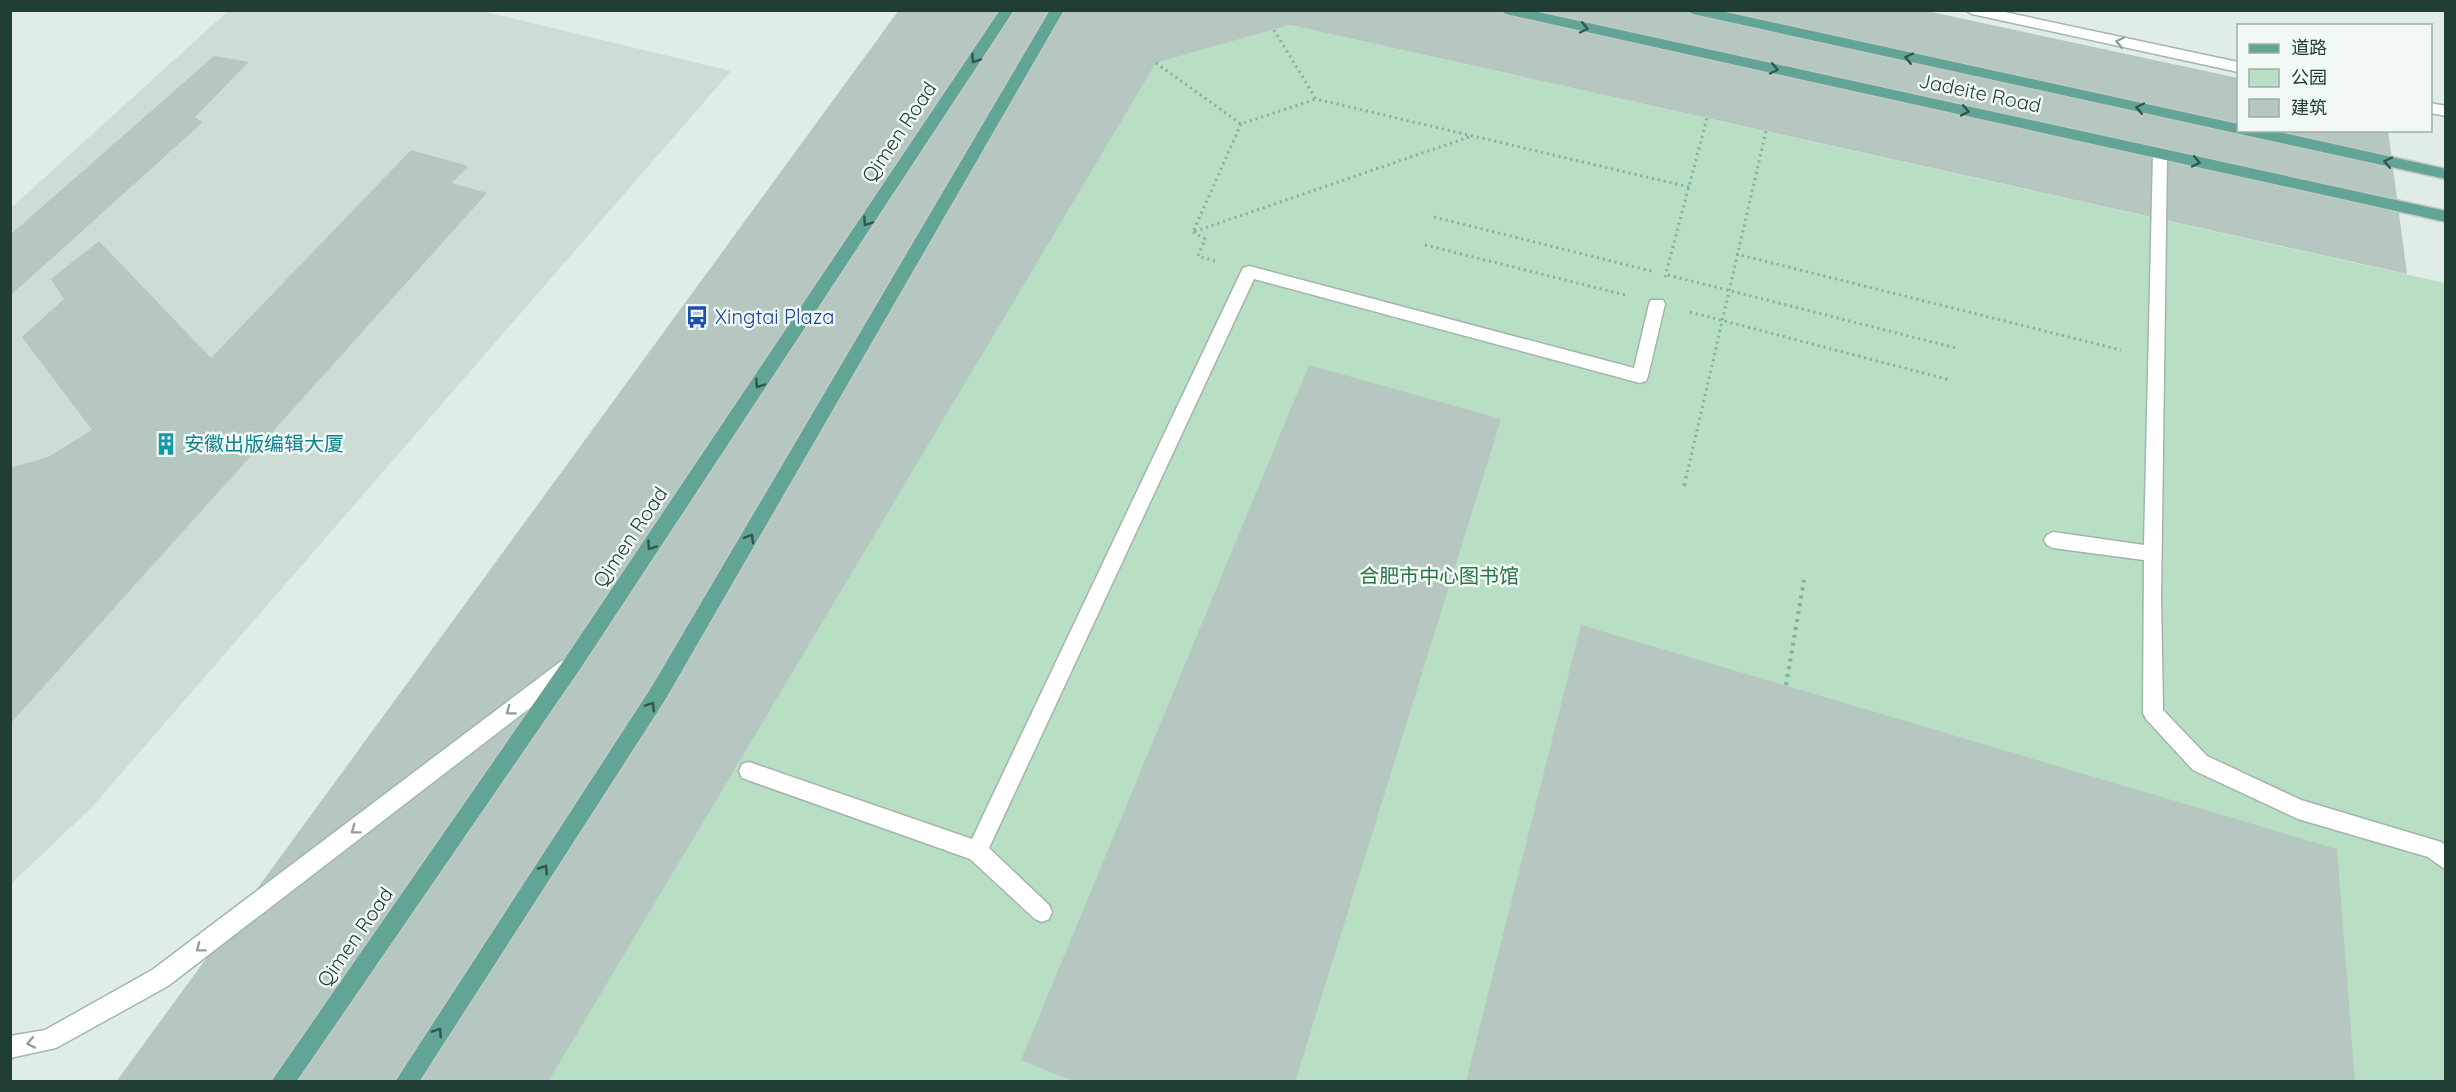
<svg xmlns="http://www.w3.org/2000/svg" width="2456" height="1092" viewBox="0 0 2456 1092" font-family="Quicksand,'Noto Sans SC',sans-serif">
  <style>
    .built { fill: #cedcd6 }
    .green { fill: #b8dec3 }
    .building { fill: #b5c7c0 }
    .lines { fill: none; stroke-linecap: round; stroke-linejoin: round }
    .lane-casing { stroke: #a3b4ae; stroke-width: 3 }
    .secondary-casing { stroke: #9eb8b0; stroke-width: 3 }
    .primary-casing { stroke: #c1c9c7; stroke-width: 3 }
    .path-far1 { stroke: #7fb1a3; stroke-width: 3; stroke-dasharray: 2 4; stroke-linecap: butt }
    .path { stroke: #7fb1a3; stroke-width: 4; stroke-dasharray: 3 5; stroke-linecap: butt }
    .lane { fill: #fff; fill-rule: evenodd }
    .secondary { fill: #fff; fill-rule: evenodd }
    .primary { fill: #62a495; fill-rule: evenodd }
    .oneway { stroke: #30574e }
    .oneway2 { stroke: #909e9a }
    .labels { text-anchor: middle; stroke-width: 5; stroke-linejoin: round; paint-order: stroke }
    .street-label { font-size: 20px; fill: #203d36; stroke: #f1f8f5 }
    .transit-label { font-size: 20px; fill: #164399; stroke: #f1f8f5; text-anchor: start }
    .culture-label { font-size: 20px; fill: #0d838f; stroke: #f1f8f5; text-anchor: start }
    .park-label { font-size: 20px; fill: #287648; stroke: #f1f8f5 }
  </style>
  <rect width="100%" height="100%" fill="#e0ece7"/>
  <polygon class="built" points="228,11 482,11 731,71 92,807 11,884 11,208"/>
  <polygon class="green" points="1290,25 2445,283 2445,1081 541,1082 1156,63"/>
  <g class="building">
    <polygon points="899,10 1922,10 2238,78 2238,130 2388,130 2407,274 1290,25 1156,63 548,1082 116,1082"/>
    <polygon points="214,56 249,62 195,117 203,122 10,296 10,235"/>
    <polygon points="411,150 468,166 452,183 487,193 10,724 10,468 48,457 92,430 22,337 64,299 51,279 99,241 211,358"/>
    <polygon points="1309,365 1501,419 1295,1082 1076,1082 1021,1060"/>
    <polygon points="1581,625 2337,849 2355,1082 1466,1082"/>
  </g>
  <g class="lines">
    <g class="lane-casing">
      <g id="lane">
        <polygon points="1965,10 1995,10 2238,62 2238,72 1972,14"/>
        <polygon points="2430,103 2446,106 2446,116 2430,113"/>
        <polygon points="2160,149 2167,154 2161,598 2163,710 2207,756 2301,800 2441,842 2446,846 2446,870 2428,857 2298,819 2193,770 2146,719 2143,713 2144,560 2053,548 2047,545 2044,540 2047,535 2053,532 2144,545 2153,154"/>
        <polygon points="1249,266 1634,368 1649,304 1651,300 1663,300 1665,304 1648,376 1646,381 1640,383 1254,279 989,848 1049,905 1052,912 1049,919 1042,922 1035,919 970,859 742,778 739,771 742,764 749,762 972,839 1241,272 1243,268"/>
      </g>
    </g>
    <g class="secondary-casing">
      <polygon id="secondary" points="567,659 574,662 576,668 574,674 168,986 56,1048 10,1058 10,1036 45,1030 152,970 560,662"/>
    </g>
    <g class="primary-casing">
      <g id="primary">
        <polygon points="1000,10 1014,10 580,669 296,1082 271,1082 566,657"/>
        <polygon points="1050,10 1064,10 665,700 419,1082 395,1082 651,688"/>
        <polygon points="1499,10 1529,10 2446,211 2446,222 1506,14"/>
        <polygon points="1686,10 1716,10 2238,124 2238,130 2270,130 2446,169 2446,179 1693,14"/>
      </g>
    </g>
    <g class="path-far1">
      <polyline points="1274,30 1316,99 1689,187"/>
      <polyline points="1156,63 1241,124 1316,99"/>
      <polyline points="1241,124 1193,232 1469,137"/>
      <polyline points="1434,217 1655,272"/>
      <polyline points="1193,232 1205,239 1198,256 1218,262"/>
      <polyline points="1425,245 1625,295"/>
      <polyline points="1736,254 2121,350"/>
      <polyline points="1668,275 1956,348"/>
      <polyline points="1665,277 1707,118"/>
      <polyline points="1690,312 1950,380"/>
      <polyline points="1686,478 1766,131"/>
    </g>
    <g class="path">
      <polyline points="1684,486 1686,477"/>
      <polyline points="1786,685 1804,580"/>
    </g>
    <use href="#lane" class="lane"/>
    <use href="#secondary" class="secondary"/>
    <use href="#primary" class="primary"/>
  </g>
  <defs><path id="oneway-chevron" d="M-2-3.5L2.5 0L-2 3.5" fill="none" stroke-width="1.6" stroke-linecap="round" stroke-linejoin="round" transform="scale(1.5)"/></defs>
  <g class="oneway">
    <use href="#oneway-chevron" transform="translate(1584 28) rotate(12)"/>
    <use href="#oneway-chevron" transform="translate(1909 58) rotate(-168)"/>
    <use href="#oneway-chevron" transform="translate(975 59) rotate(124)"/>
    <use href="#oneway-chevron" transform="translate(1774 69) rotate(12)"/>
    <use href="#oneway-chevron" transform="translate(2140 108) rotate(-168)"/>
    <use href="#oneway-chevron" transform="translate(1965 111) rotate(12)"/>
    <use href="#oneway-chevron" transform="translate(2196 162) rotate(12)"/>
    <use href="#oneway-chevron" transform="translate(2388 162) rotate(-168)"/>
    <use href="#oneway-chevron" transform="translate(867 222) rotate(124)"/>
    <use href="#oneway-chevron" transform="translate(759 384) rotate(124)"/>
    <use href="#oneway-chevron" transform="translate(750 538) rotate(-60)"/>
    <use href="#oneway-chevron" transform="translate(651 546) rotate(124)"/>
    <use href="#oneway-chevron" transform="translate(651 706) rotate(-57)"/>
    <use href="#oneway-chevron" transform="translate(544 869) rotate(-57)"/>
    <use href="#oneway-chevron" transform="translate(438 1032) rotate(-57)"/>
  </g>
  <g class="oneway2">
    <use href="#oneway-chevron" transform="translate(2120 42) rotate(-168)"/>
    <use href="#oneway-chevron" transform="translate(510 711) rotate(143)"/>
    <use href="#oneway-chevron" transform="translate(355 830) rotate(143)"/>
    <use href="#oneway-chevron" transform="translate(200 948) rotate(143)"/>
    <use href="#oneway-chevron" transform="translate(31 1043) rotate(169)"/>
  </g>
  <defs>
    <g id="bus-bare" transform="scale(1.8)"><path d="M-5-6H5V4H4V6H2V4H-2V6H-4V4H-5ZM-3.5-4V0h7V-4ZM-3.5 1.2v1.5H-2V1.2ZM2 1.2v1.5H3.5V1.2Z" fill="#1a4fb4" stroke="#f1f8f5" stroke-width="2.5" paint-order="stroke"/></g>
    <g id="building-bare" transform="scale(1.8)"><path d="M-4-6H4V6H1V3H-1V6H-4ZM-2.5-4.3h1.7v1.8h-1.7ZM.8-4.3h1.7v1.8H.8ZM-2.5-1h1.7V.8h-1.7ZM.8-1h1.7V.8H.8Z" fill="#0f9aa8" stroke="#f1f8f5" stroke-width="2.5" paint-order="stroke"/></g>
  </defs>
  <g fill-rule="evenodd">
    <use href="#bus-bare" x="697" y="317"/>
    <use href="#building-bare" x="166" y="444"/>
  </g>
  <g class="labels">
    <g class="street-label">
      <text transform="translate(1980 93) rotate(12)" y="7">Jadeite Road</text>
      <text transform="translate(899 132) rotate(-56)" y="7">Qimen Road</text>
      <text transform="translate(630 537) rotate(-56)" y="7">Qimen Road</text>
      <text transform="translate(355 937) rotate(-55)" y="7">Qimen Road</text>
    </g>
    <g class="transit-label">
      <text x="715" y="324">Xingtai Plaza</text>
    </g>
    <g class="culture-label">
      <text x="184" y="451">安徽出版编辑大厦</text>
    </g>
    <g class="park-label">
      <text x="1439" y="583">合肥市中心图书馆</text>
    </g>
  </g>
  <rect width="2456" height="1092" fill="none" stroke="#203d36" stroke-width="24"/>
  <rect x="2237" y="24" width="195" height="108" fill="#f1f8f5" stroke="#9dada9" stroke-width="1.5"/>
  <rect x="2249" y="44" width="30" height="9" fill="#62a495" stroke="#9dada9" stroke-width="1.5"/>
  <text x="2291" y="54" font-size="18" fill="#203d36">道路</text>
  <rect x="2249" y="69" width="30" height="18" fill="#b8dec3" stroke="#9dada9" stroke-width="1.5"/>
  <text x="2291" y="84" font-size="18" fill="#203d36">公园</text>
  <rect x="2249" y="99" width="30" height="18" fill="#b5c7c0" stroke="#9dada9" stroke-width="1.5"/>
  <text x="2291" y="114" font-size="18" fill="#203d36">建筑</text>
</svg>
